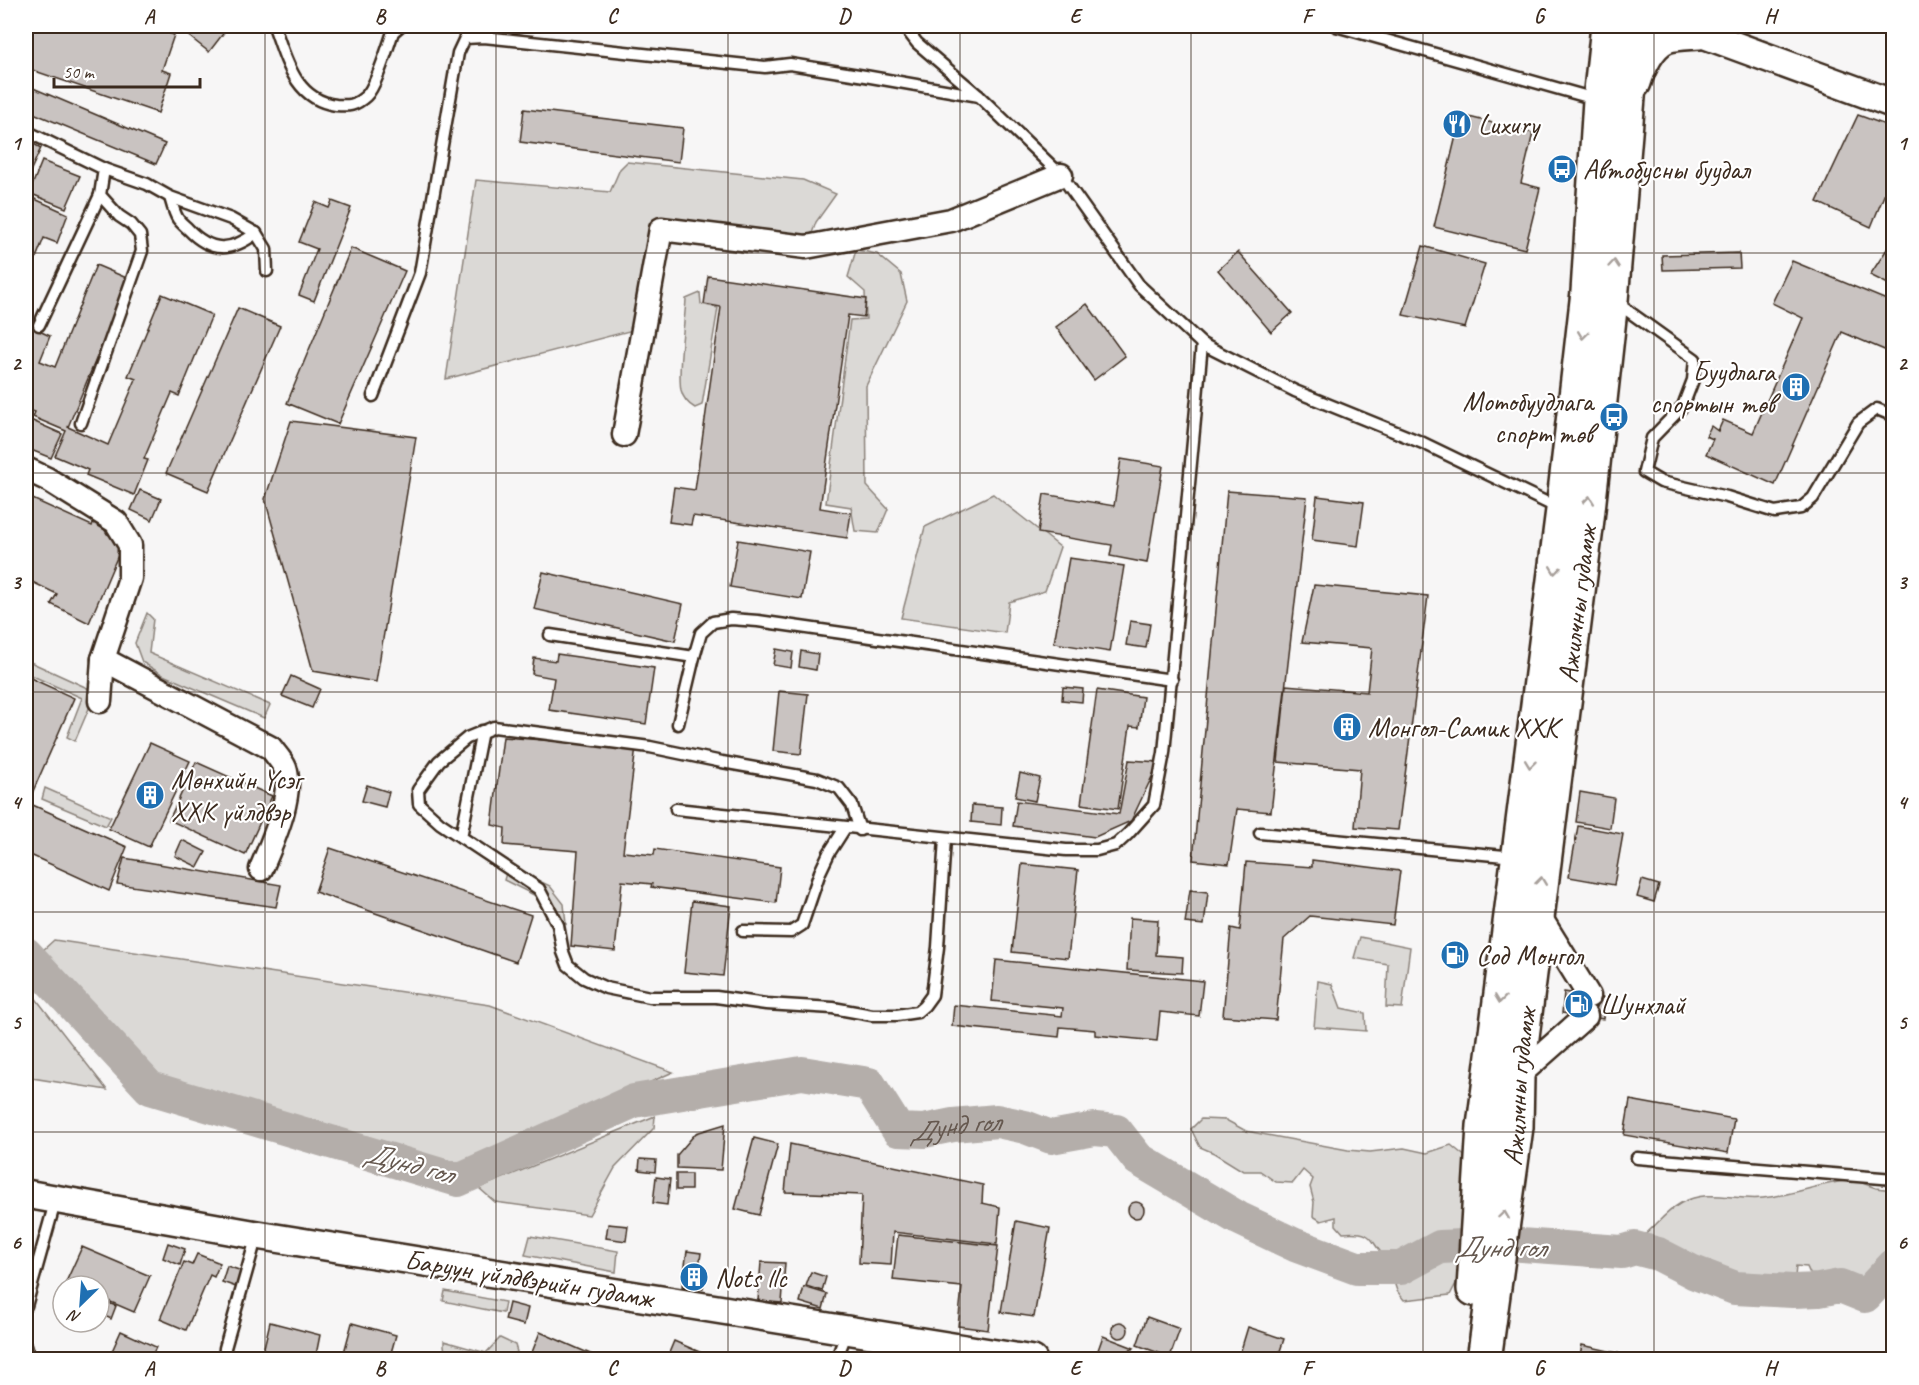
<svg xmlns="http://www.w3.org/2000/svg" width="1919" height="1385" viewBox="0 0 1919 1385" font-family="Caveat,sans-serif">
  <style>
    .green { fill: #dbd9d6; stroke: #8b827a; stroke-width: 1.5 }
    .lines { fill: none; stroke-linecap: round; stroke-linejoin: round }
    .river { stroke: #b4aeaa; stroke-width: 34 }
    .building { fill: #c9c3c1; stroke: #3b2a1e; stroke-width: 1.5 }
    .service-casing { stroke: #3b2a1e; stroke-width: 15 }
    .minor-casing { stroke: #3b2a1e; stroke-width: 27 }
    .tertiary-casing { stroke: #3b2a1e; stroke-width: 32 }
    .primary-casing { stroke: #3b2a1e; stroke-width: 38 }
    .service { stroke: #fff; stroke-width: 10 }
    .minor { stroke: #fff; stroke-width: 22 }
    .tertiary { stroke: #fff; stroke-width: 27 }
    .primary { stroke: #fff; stroke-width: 33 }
    .oneway { stroke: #a79f9a }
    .grid { fill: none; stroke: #3b2a1e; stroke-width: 1.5; stroke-opacity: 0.55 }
    .labels { text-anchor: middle; stroke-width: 4.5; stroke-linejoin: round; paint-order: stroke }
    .poi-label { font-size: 28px; fill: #3b2a1e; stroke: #fff; text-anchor: start }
    .street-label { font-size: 28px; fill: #3b2a1e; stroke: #fff }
    .water-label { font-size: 30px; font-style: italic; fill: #65584f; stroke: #fff }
    .neatline { fill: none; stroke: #3b2a1e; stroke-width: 2 }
    .grid-label { font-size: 20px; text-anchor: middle; font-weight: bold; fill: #3b2a1e }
  </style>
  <rect width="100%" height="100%" fill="#f7f6f6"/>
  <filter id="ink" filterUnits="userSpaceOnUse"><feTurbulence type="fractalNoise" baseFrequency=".0167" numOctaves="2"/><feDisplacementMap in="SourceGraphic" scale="12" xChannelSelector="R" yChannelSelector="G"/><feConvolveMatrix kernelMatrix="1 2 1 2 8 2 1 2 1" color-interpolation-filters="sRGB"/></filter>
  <g filter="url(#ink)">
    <g class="green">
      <polygon points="627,162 803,180 836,194 816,222 810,239 659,227 633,330 446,379 476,180 610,192 620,169"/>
      <polygon points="856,250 877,254 901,274 907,301 866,386 867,486 888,509 878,533 855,531 851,507 826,503 850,320 866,319 865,292 848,277"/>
      <path d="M700 293 701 304 718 308 702 405 695 408C688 404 683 398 681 390 677 369 685 322 686 299Z"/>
      <polygon points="993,494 1060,547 1045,591 1009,602 1005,633 901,618 925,527"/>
      <polygon points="147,613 153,619 149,653 270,705 264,718 163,675 142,662 135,643"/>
      <polygon points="26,660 96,692 75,741 67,737 82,698 26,673"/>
      <polygon points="45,788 111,817 106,826 42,799"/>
      <polygon points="508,866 550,886 564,904 566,924 548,916 552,904 504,880"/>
      <polygon points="1360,937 1410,947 1402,1008 1386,1007 1388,964 1354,958"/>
      <polygon points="54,940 490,1005 673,1072 453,1170 152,1079 42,951"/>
      <polygon points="1318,981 1332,984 1341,1008 1365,1013 1366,1031 1314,1027"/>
      <polygon points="26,990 30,991 107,1090 26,1077"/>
      <polygon points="655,1116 654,1128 615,1168 589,1215 495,1202 479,1188"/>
      <path d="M1201 1119 1226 1120 1246 1131 1348 1150 1370 1152 1404 1148 1427 1153 1451 1145 1473 1163 1462 1231 1427 1238C1418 1253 1407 1258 1390 1261 1367 1244 1380 1230 1343 1233L1336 1225V1217L1321 1221 1313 1216 1314 1202 1310 1187 1313 1179 1303 1170 1293 1183 1276 1182 1260 1171H1243L1214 1153 1200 1147 1191 1129Z"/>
      <path d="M1854 1180 1876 1188 1893 1190V1274L1868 1304C1844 1300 1816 1292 1807 1267L1796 1266 1795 1277 1786 1283C1760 1274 1766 1269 1741 1283 1730 1280 1719 1276 1709 1270 1697 1262 1687 1250 1672 1246 1645 1259 1640 1270 1608 1260 1593 1269 1583 1267 1569 1259L1595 1246 1612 1248 1616 1242 1621 1241 1627 1246C1649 1237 1660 1215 1681 1203 1709 1188 1734 1201 1763 1198 1794 1195 1823 1182 1854 1180Z"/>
      <polygon points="530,1236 618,1251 616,1272 525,1255"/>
      <polygon points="1443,1252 1456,1261 1462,1272 1450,1295 1404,1300 1397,1291 1393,1279 1406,1270"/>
      <polygon points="445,1291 505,1302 503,1313 443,1301"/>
      <polygon points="500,1338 515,1345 517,1352 507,1359 446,1359 444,1345 444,1341 486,1353"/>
    </g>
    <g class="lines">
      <path class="river" id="s1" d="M26 954 150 1088 458 1180 634 1101 802 1073 869 1084 898 1130 924 1131 953 1125 997 1121 1025 1127 1051 1137 1095 1129 1116 1131 1138 1159 1238 1218 1295 1245 1357 1268H1401L1440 1247 1507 1244 1622 1252 1635 1248 1658 1254 1693 1272 1735 1288 1793 1291 1819 1290 1840 1286 1865 1296 1894 1265"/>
    </g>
    <g class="building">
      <polygon points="26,26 147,26 174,35 162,70 171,73 158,113 26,68"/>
      <polygon points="176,26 229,26 209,52"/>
      <polygon points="26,85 165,144 156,164 26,110"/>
      <polygon points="524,109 683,128 679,162 520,142"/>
      <polygon points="1461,115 1533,133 1521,183 1540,188 1525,249 1434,227"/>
      <polygon points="1858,115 1894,128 1894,171 1871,227 1817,202"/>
      <polygon points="26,140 41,148 29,174 26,172"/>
      <polygon points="42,161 80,176 66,208 29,193"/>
      <polygon points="26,195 68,214 57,243 44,238 26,283"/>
      <polygon points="332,201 351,208 314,301 299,295 317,249 299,242 315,202 329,208"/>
      <polygon points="1423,246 1485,264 1465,328 1403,315"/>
      <polygon points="1889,246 1894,248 1894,287 1870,275"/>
      <polygon points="351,248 405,271 338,424 287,403"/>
      <polygon points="1238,252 1292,313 1271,332 1218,270"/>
      <polygon points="1739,253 1740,268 1663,270 1662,255"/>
      <polygon points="1792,261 1894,303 1894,354 1842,332 1775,485 1706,454 1713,439 1706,436 1711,426 1718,431 1723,420 1753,433 1803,318 1772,303"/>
      <polygon points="96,265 129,279 68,427 108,445 136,379 128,376 162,294 212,315 179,396 172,393 144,459 148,460 134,495 86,475 88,470 55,456 66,431 33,417 35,412 26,409 26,325 50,336 40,361 55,367"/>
      <polygon points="708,276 866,299 864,317 848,315 820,508 851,513 847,538 693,516 691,525 669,522 674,487 695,490 721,307 704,304"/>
      <polygon points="1087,304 1125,356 1094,380 1056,327"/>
      <polygon points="238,308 280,326 208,491 166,473"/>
      <polygon points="26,418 62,434 51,458 26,448"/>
      <polygon points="291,421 416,437 376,682 313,671 265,499"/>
      <polygon points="1121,459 1163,466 1147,563 1110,556 1112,545 1038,533 1044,494 1114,506"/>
      <polygon points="140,490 161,499 152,520 131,510"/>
      <polygon points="1227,491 1307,497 1271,812 1237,809 1229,864 1193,860"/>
      <polygon points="26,496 92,526 96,514 107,534 124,541 89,623 51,604 57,594 26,579"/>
      <polygon points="1317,496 1364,502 1358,546 1312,540"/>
      <polygon points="738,540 810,552 802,599 730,587"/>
      <polygon points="1069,558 1124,566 1110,652 1054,643"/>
      <polygon points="543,572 683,604 675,641 534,609"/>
      <polygon points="1314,585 1428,596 1398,830 1355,827 1360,769 1278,762 1286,685 1367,692 1372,648 1302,642"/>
      <polygon points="1130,621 1150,624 1146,648 1126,645"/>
      <polygon points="776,649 793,652 791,668 773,665"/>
      <polygon points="801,651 818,654 816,670 799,667"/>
      <polygon points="557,654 654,668 646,724 549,710 554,678 532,674 534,658 556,661"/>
      <polygon points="26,676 74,698 30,798 26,796"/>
      <polygon points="291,676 320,689 312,708 282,696"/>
      <polygon points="1063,687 1083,689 1082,702 1062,700"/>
      <polygon points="1097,690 1143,697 1139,727 1130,726 1118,809 1081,804"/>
      <polygon points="779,691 808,694 801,754 773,751"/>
      <polygon points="503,737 636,747 623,852 654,855 655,849 780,867 776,903 651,887 652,884 622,881 615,951 571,946 578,851 504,845 505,828 492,825"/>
      <polygon points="150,743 190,761 149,847 109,829"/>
      <polygon points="1129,760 1159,762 1131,821 1095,837 1013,826 1017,801 1119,814"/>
      <polygon points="196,762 272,796 245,855 169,820"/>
      <polygon points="1020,773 1040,778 1035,801 1015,797"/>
      <polygon points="367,785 389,792 385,807 362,801"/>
      <polygon points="1580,792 1614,798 1610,828 1576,822"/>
      <polygon points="26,802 127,847 109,891 26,853"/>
      <polygon points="972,805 1002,807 1001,825 971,822"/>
      <polygon points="1578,826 1623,834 1614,885 1569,877"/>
      <polygon points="182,840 206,852 198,867 175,856"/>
      <polygon points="330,848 531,915 516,962 315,892"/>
      <polygon points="124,858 281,885 276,907 117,884"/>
      <polygon points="1312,860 1400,871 1393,925 1310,916 1284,939 1276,1020 1223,1016 1231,928 1240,930 1246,862 1312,867"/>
      <polygon points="1022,864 1078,870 1068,958 1012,952"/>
      <polygon points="1642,880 1659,885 1654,902 1637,897"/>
      <polygon points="1190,890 1208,892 1204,925 1185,923"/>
      <polygon points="692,901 731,906 723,976 684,972"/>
      <polygon points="1130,918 1158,920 1156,955 1183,957 1182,973 1127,970"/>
      <polygon points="996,960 1203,981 1199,1016 1160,1012 1157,1041 1095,1035 1095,1030 1060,1027 1059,1037 952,1026 954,1005 1062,1016 1063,1008 992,1001"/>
      <polygon points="1564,992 1605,998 1603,1019 1562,1013"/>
      <polygon points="1630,1100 1734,1119 1728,1153 1624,1135"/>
      <polygon points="725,1124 721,1170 677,1168 677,1155 696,1133"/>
      <polygon points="754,1138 778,1144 759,1215 735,1209"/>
      <polygon points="790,1144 983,1185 982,1203 1000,1207 997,1244 893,1232 891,1265 859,1263 862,1195 785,1192"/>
      <polygon points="640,1159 656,1160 655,1172 639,1170"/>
      <rect x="676" y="1174" width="15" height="16"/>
      <polygon points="656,1177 670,1179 667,1205 653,1203"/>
      <circle cx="1136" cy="1210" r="8"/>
      <polygon points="1016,1221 1050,1228 1034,1317 1001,1312"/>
      <polygon points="608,1224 628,1226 626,1241 606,1238"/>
      <polygon points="898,1235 998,1246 988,1330 958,1326 962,1287 893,1280"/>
      <polygon points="168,1243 185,1249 180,1265 163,1258"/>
      <polygon points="82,1247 150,1276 134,1312 99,1297 99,1286 74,1286 66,1282"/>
      <polygon points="687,1251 701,1253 699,1268 706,1269 703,1289 682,1286"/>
      <polygon points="197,1254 220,1263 214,1277 210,1275 186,1330 160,1319 184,1262 192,1265"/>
      <polygon points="761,1262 785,1263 782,1303 758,1301"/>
      <polygon points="227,1266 245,1272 239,1288 222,1282"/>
      <polygon points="811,1272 826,1277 822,1291 806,1286"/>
      <polygon points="804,1287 827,1294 823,1309 800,1302"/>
      <polygon points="99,1299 116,1306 111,1319 99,1313"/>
      <polygon points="509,1303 528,1308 524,1325 505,1320"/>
      <polygon points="1147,1317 1180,1329 1170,1357 1137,1345"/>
      <polygon points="270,1322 320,1335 315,1360 261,1360"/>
      <circle cx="1120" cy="1330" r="8"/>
      <polygon points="352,1323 396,1335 389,1360 342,1360"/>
      <polygon points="1248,1327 1284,1339 1277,1360 1238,1360"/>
      <polygon points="121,1331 156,1347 150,1360 108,1360"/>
      <polygon points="540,1332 604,1360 529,1360"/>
      <polygon points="1103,1336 1134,1348 1118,1358 1098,1350"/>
      <polygon points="674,1341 718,1360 666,1360"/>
      <polygon points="1582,1345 1618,1353 1616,1360 1579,1360"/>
    </g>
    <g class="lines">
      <g class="service-casing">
        <g id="service">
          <path d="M274 26C286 59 295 100 336 105 349 106 355 106 366 96 376 87 388 46 393 32L400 26"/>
          <polyline points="904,26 917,43 979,96 1061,175 1139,285 1202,344 1295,391 1423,443 1560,509"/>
          <polyline points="1336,26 1595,99"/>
          <polyline points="26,131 104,169 147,184 170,197 231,219 256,233 266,249 267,271"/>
          <path d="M170 197C172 204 174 213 178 219 181 223 185 226 188 229 211 253 231 252 256 233"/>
          <polyline points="1617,303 1695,359 1693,380 1683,406 1652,438 1644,472 1661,482 1727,497 1775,512 1801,508 1813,498 1858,423 1877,409 1894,416"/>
          <polyline points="39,325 100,195"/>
          <polyline points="373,396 420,273 458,53 465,38 484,37 765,67 790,64 865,76 979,96"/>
          <polyline points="81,423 142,251 140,235 131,224 119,216 100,195 104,169"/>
          <polyline points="550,635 694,657"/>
          <polyline points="678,724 694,657 701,633 713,622 731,619 758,621 1172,680"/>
          <polyline points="676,809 1066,850 1097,850 1116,845 1128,834 1154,805 1164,753 1202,344"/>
          <polyline points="860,830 852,805 839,788 817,779 722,762 650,747 494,727 467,738 439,761 418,790 419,804 440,823 539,889 558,925 563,952 568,965 584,978 606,988 650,997 716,997 766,1004 833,1008 872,1015 897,1015 917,1012 924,1006 932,995 938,947 945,838"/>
          <polyline points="1260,833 1515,857"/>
          <polyline points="461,837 482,731"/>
          <polyline points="743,931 791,932 802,925 820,872 829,853 845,828"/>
          <polyline points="1637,1158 1894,1179"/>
          <polyline points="26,1306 56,1199"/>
          <polyline points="26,1346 30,1360"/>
          <polyline points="224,1360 225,1348 257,1235"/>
          <polyline points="836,1360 847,1332"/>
        </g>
      </g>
      <g class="minor-casing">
        <g id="minor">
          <polyline points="624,435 661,229 806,247 951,220 1061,175"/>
          <polyline points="26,469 47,479 116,522 130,545 130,578 103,659 100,701"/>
          <path d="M103 659 271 748C275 754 282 761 285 768 294 795 272 843 261 869"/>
          <polyline points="1537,912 1589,996"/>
          <polyline points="1517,1077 1586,1016"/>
        </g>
      </g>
      <g class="tertiary-casing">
        <g id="tertiary">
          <polyline points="1681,26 1894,104"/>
          <polyline points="26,1194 257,1235 1033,1360"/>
        </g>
      </g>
      <g class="primary-casing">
        <g id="primary">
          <path d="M1634 82C1639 66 1649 43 1666 36 1675 33 1688 33 1699 32"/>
          <polyline points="1474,1289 1484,1126 1563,510 1588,292 1600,100 1608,26"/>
          <path id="s2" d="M1484 1360 1516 1127 1517 1077 1586 528 1611 300 1634 26"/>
        </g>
      </g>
      <use href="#service" class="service"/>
      <use href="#minor" class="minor"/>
      <use href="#tertiary" class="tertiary"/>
      <use href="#primary" class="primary"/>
    </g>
    <defs><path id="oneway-chevron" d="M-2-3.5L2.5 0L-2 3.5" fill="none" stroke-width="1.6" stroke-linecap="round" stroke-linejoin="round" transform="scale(1.5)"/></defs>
    <g class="oneway">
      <use href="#oneway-chevron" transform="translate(1614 264) rotate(-85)"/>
      <use href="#oneway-chevron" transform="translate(1583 335) rotate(97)"/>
      <use href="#oneway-chevron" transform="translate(1589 500) rotate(-84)"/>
      <use href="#oneway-chevron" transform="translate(1555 570) rotate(97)"/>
      <use href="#oneway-chevron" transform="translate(1530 764) rotate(97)"/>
      <use href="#oneway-chevron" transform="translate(1541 881) rotate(-83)"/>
      <use href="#oneway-chevron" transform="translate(1500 999) rotate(97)"/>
      <use href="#oneway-chevron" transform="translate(1504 1215) rotate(-82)"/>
    </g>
  </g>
  <path class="grid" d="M265 26V1360M496 26V1360M728 26V1360M960 26V1360M1191 26V1360M1423 26V1360M1654 26V1360M26 253H1894M26 473H1894M26 692H1894M26 912H1894M26 1132H1894"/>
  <defs>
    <g id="restaurant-disc" transform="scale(1.5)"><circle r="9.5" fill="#1f6fb2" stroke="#fff"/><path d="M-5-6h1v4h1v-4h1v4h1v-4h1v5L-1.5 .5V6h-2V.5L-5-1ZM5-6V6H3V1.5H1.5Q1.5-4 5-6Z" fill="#fff"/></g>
    <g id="bus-disc" transform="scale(1.5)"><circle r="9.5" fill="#1f6fb2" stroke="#fff"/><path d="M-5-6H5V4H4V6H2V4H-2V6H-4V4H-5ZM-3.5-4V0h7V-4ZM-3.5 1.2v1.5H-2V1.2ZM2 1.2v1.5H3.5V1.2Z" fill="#fff"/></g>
    <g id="building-disc" transform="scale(1.5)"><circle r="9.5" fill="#1f6fb2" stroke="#fff"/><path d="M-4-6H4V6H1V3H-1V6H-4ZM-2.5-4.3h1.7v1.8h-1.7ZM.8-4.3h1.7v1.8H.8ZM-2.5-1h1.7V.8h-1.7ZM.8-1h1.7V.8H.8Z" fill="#fff"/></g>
    <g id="fuel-disc" transform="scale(1.5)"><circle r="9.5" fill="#1f6fb2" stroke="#fff"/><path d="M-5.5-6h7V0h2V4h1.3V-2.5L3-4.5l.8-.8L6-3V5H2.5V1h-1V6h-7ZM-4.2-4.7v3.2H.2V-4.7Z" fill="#fff"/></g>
  </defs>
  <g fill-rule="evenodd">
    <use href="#restaurant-disc" x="1457" y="124"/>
    <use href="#bus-disc" x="1562" y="169"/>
    <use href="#building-disc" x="1796" y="387"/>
    <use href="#bus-disc" x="1614" y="417"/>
    <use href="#building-disc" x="1347" y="727"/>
    <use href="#building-disc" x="150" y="795"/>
    <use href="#fuel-disc" x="1455" y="955"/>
    <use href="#fuel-disc" x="1579" y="1004"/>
    <use href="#building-disc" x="694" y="1277"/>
  </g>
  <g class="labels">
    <g class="poi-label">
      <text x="1478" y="134">Luxury</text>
      <text x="1583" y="179">Автобусны буудал</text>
      <text x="1775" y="381" text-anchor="end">Буудлага<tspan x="1775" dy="32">спортын төв</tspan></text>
      <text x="1593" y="411" text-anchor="end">Мотобуудлага<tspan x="1593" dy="32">спорт төв</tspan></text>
      <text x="1368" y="737">Монгол-Самик ХХК</text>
      <text x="171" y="789">Мөнхийн Үсэг<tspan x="171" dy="32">ХХК үйлдвэр</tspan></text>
      <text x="1476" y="965">Сод Монгол</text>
      <text x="1600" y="1014">Шунхлай</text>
      <text x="715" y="1287">Nots llc</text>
    </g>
    <g class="street-label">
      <text dy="10" stroke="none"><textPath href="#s2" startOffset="762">Ажилчны гудамж</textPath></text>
      <text dy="10" stroke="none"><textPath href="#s2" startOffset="276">Ажилчны гудамж</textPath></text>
      <text transform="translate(529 1278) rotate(9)" y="10">Баруун үйлдвэрийн гудамж</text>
    </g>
    <g class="water-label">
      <text dy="10" stroke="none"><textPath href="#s1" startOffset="1047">Дунд гол</textPath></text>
      <text transform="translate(409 1163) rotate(14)" y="10">Дунд гол</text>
      <text x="1500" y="1257">Дунд гол</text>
    </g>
  </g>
  <rect width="1919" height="1385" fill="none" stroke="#fff" stroke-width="66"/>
  <g transform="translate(81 1304) rotate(205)"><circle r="28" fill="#ffffff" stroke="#b1aaa5" stroke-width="1.5"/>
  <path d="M0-4.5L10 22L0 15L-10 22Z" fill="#1f6fb2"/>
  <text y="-9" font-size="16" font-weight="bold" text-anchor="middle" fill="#3b2a1e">N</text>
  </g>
  <path d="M54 78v9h146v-9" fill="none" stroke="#3b2a1e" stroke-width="3"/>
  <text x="63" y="78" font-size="18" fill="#3b2a1e" stroke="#ffffff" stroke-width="4.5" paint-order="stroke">50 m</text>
  <rect x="33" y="33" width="1853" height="1319" class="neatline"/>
  <g class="grid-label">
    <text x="149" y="23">A</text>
    <text x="380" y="23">B</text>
    <text x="612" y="23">C</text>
    <text x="844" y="23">D</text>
    <text x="1075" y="23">E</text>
    <text x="1307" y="23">F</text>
    <text x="1539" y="23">G</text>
    <text x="1770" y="23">H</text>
    <text x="16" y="150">1</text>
    <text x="1902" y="150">1</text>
    <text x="16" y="370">2</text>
    <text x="1902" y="370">2</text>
    <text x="16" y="589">3</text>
    <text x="1902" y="589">3</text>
    <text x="16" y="809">4</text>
    <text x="1902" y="809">4</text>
    <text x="16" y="1029">5</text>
    <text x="1902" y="1029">5</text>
    <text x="16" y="1249">6</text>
    <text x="1902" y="1249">6</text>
    <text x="149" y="1375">A</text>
    <text x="380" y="1375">B</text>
    <text x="612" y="1375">C</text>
    <text x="844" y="1375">D</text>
    <text x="1075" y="1375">E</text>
    <text x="1307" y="1375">F</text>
    <text x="1539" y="1375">G</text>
    <text x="1770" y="1375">H</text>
  </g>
</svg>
